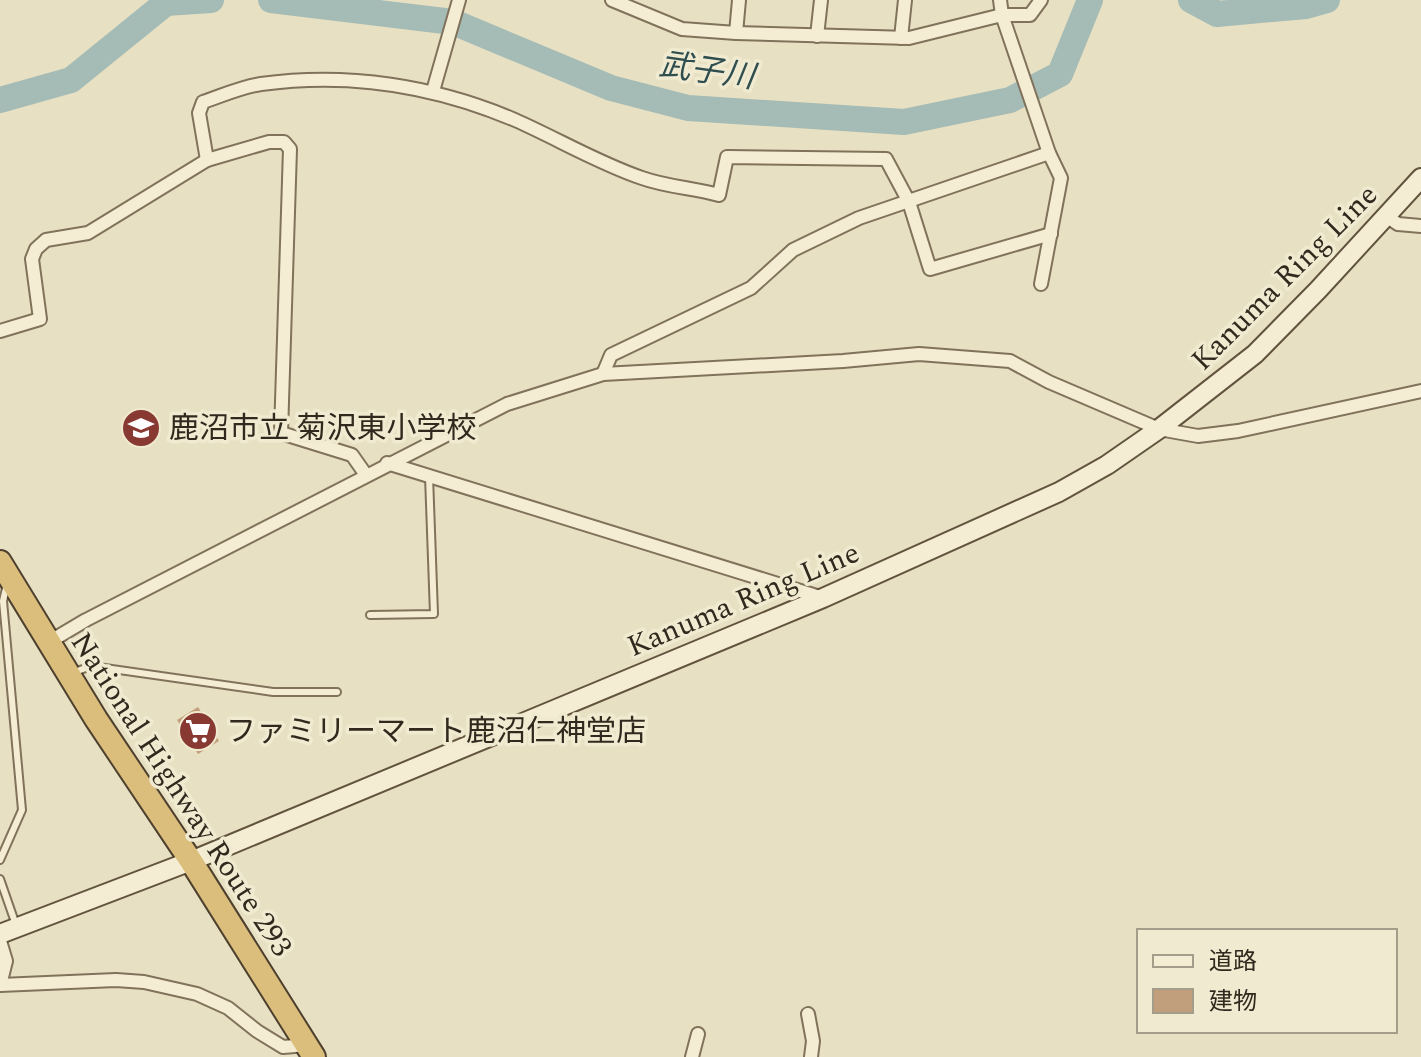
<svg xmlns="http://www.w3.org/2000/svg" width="1421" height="1057" viewBox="0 0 1421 1057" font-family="Spectral,'Noto Sans JP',serif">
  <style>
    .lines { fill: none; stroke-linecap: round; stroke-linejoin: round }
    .river { stroke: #a4bbb6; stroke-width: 26 }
    .building { fill: #c29f7c }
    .service-casing { stroke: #80725b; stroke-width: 10 }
    .minor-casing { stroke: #80725b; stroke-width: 16 }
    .secondary-casing { stroke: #61533e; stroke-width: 22 }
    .trunk-casing { stroke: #4e402f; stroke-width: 26 }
    .service { stroke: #f4edd4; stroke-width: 6 }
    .minor { stroke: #f4edd4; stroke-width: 12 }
    .secondary { stroke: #f4edd4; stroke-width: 18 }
    .trunk { stroke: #dbbe7c; stroke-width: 22 }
    .labels { text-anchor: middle; stroke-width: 7; stroke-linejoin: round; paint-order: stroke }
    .street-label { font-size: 30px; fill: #31291e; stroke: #f0ead0 }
    .poi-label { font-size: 30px; fill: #31291e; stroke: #f0ead0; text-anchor: start }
    .water-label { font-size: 32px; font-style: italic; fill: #2f4e4f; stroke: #f0ead0 }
  </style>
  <rect width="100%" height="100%" fill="#e8e0c2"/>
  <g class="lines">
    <g class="river">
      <polyline points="271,0 453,22 611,88 688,108 904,122 1010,100 1060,74 1090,0"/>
      <polyline points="1191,0 1217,14 1306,6 1327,0"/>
      <polyline points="0,100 71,80 166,3 211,0"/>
    </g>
  </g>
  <polygon class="building" points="198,707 219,741 198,754 177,720"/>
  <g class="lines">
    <g class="service-casing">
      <g id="service">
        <polyline points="370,615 434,614 429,476"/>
        <polyline points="72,673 91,666 273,692 337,692"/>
        <polyline points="0,860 22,810 3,601 7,584"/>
        <polyline points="0,879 16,925"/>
      </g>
    </g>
    <g class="minor-casing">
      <g id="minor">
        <polyline points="612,0 682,29 736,33 739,0"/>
        <polyline points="1000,0 1002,15 1049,153 1061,178 1041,284"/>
        <polyline points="736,33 909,38 1002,15 1030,15 1041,0"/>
        <polyline points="817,36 821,0"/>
        <polyline points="901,38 905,0"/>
        <polyline points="433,91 459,0"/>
        <path d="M207 160 199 113 203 102C221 96 241 87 261 84 348 72 435 86 515 120 558 139 598 163 642 178 667 187 694 188 719 195L727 157 886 159 909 202 930 269 1051 234"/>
        <polyline points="1386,216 1398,224 1421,226"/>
        <polyline points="0,331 40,319 32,259 36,249 46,240 88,233 207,160 269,142 284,142 290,149 281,433 352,455 366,475"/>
        <polyline points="603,374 611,355 751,288 793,250 859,218 1049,153"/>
        <polyline points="387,463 823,598"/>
        <polyline points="49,642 86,620 507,404 603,374 843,361 919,354 1010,361 1049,382 1159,429 1198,436 1238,431 1421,391"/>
        <polyline points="0,941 6,961 0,985"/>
        <polyline points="0,985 116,980 144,982 197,994 228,1008 257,1031 283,1047 307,1045"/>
        <polyline points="808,1014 813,1041 811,1057"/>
        <polyline points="692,1057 698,1034"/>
      </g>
    </g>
    <g class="secondary-casing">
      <polyline id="secondary" points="0,934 191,861 823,598 1059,492 1107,465 1159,429 1255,354 1318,290 1421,178"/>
    </g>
    <g class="trunk-casing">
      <polyline id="trunk" points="0,562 96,719 191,861 314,1057"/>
    </g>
    <use href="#service" class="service"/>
    <use href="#minor" class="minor"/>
    <use href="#secondary" class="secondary"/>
    <use href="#trunk" class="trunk"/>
  </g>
  <defs>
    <g id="school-disc" transform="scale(2)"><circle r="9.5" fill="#873932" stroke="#f0ead0"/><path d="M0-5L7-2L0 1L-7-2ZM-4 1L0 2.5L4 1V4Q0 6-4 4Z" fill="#fff"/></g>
    <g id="supermarket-disc" transform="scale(2)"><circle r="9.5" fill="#873932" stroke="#f0ead0"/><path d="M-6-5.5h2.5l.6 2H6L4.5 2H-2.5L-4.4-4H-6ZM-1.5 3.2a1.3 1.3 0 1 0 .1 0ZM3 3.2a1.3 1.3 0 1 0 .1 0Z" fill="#fff"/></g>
  </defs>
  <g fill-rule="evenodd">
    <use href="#school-disc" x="141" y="428"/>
    <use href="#supermarket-disc" x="198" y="731"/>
  </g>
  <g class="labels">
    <g class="street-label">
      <text transform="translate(1284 277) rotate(-45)" y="10">Kanuma Ring Line</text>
      <text transform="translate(743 599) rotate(-23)" y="10">Kanuma Ring Line</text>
      <text transform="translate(182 794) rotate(57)" y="10">National Highway Route 293</text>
    </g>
    <g class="poi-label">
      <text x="169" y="438">鹿沼市立 菊沢東小学校</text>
      <text x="226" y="741">ファミリーマート鹿沼仁神堂店</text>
    </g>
    <g class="water-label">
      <text transform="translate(707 70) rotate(8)" y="11">武子川</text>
    </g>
  </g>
  <rect x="1137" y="929" width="260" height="104" fill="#f0ead0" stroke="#a49d89" stroke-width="2"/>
  <rect x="1153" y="955" width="40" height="12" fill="#f4edd4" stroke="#a49d89" stroke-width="2"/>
  <text x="1209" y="969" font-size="24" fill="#31291e">道路</text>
  <rect x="1153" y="989" width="40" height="24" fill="#c29f7c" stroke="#a49d89" stroke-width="2"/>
  <text x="1209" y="1009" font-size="24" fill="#31291e">建物</text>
</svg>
